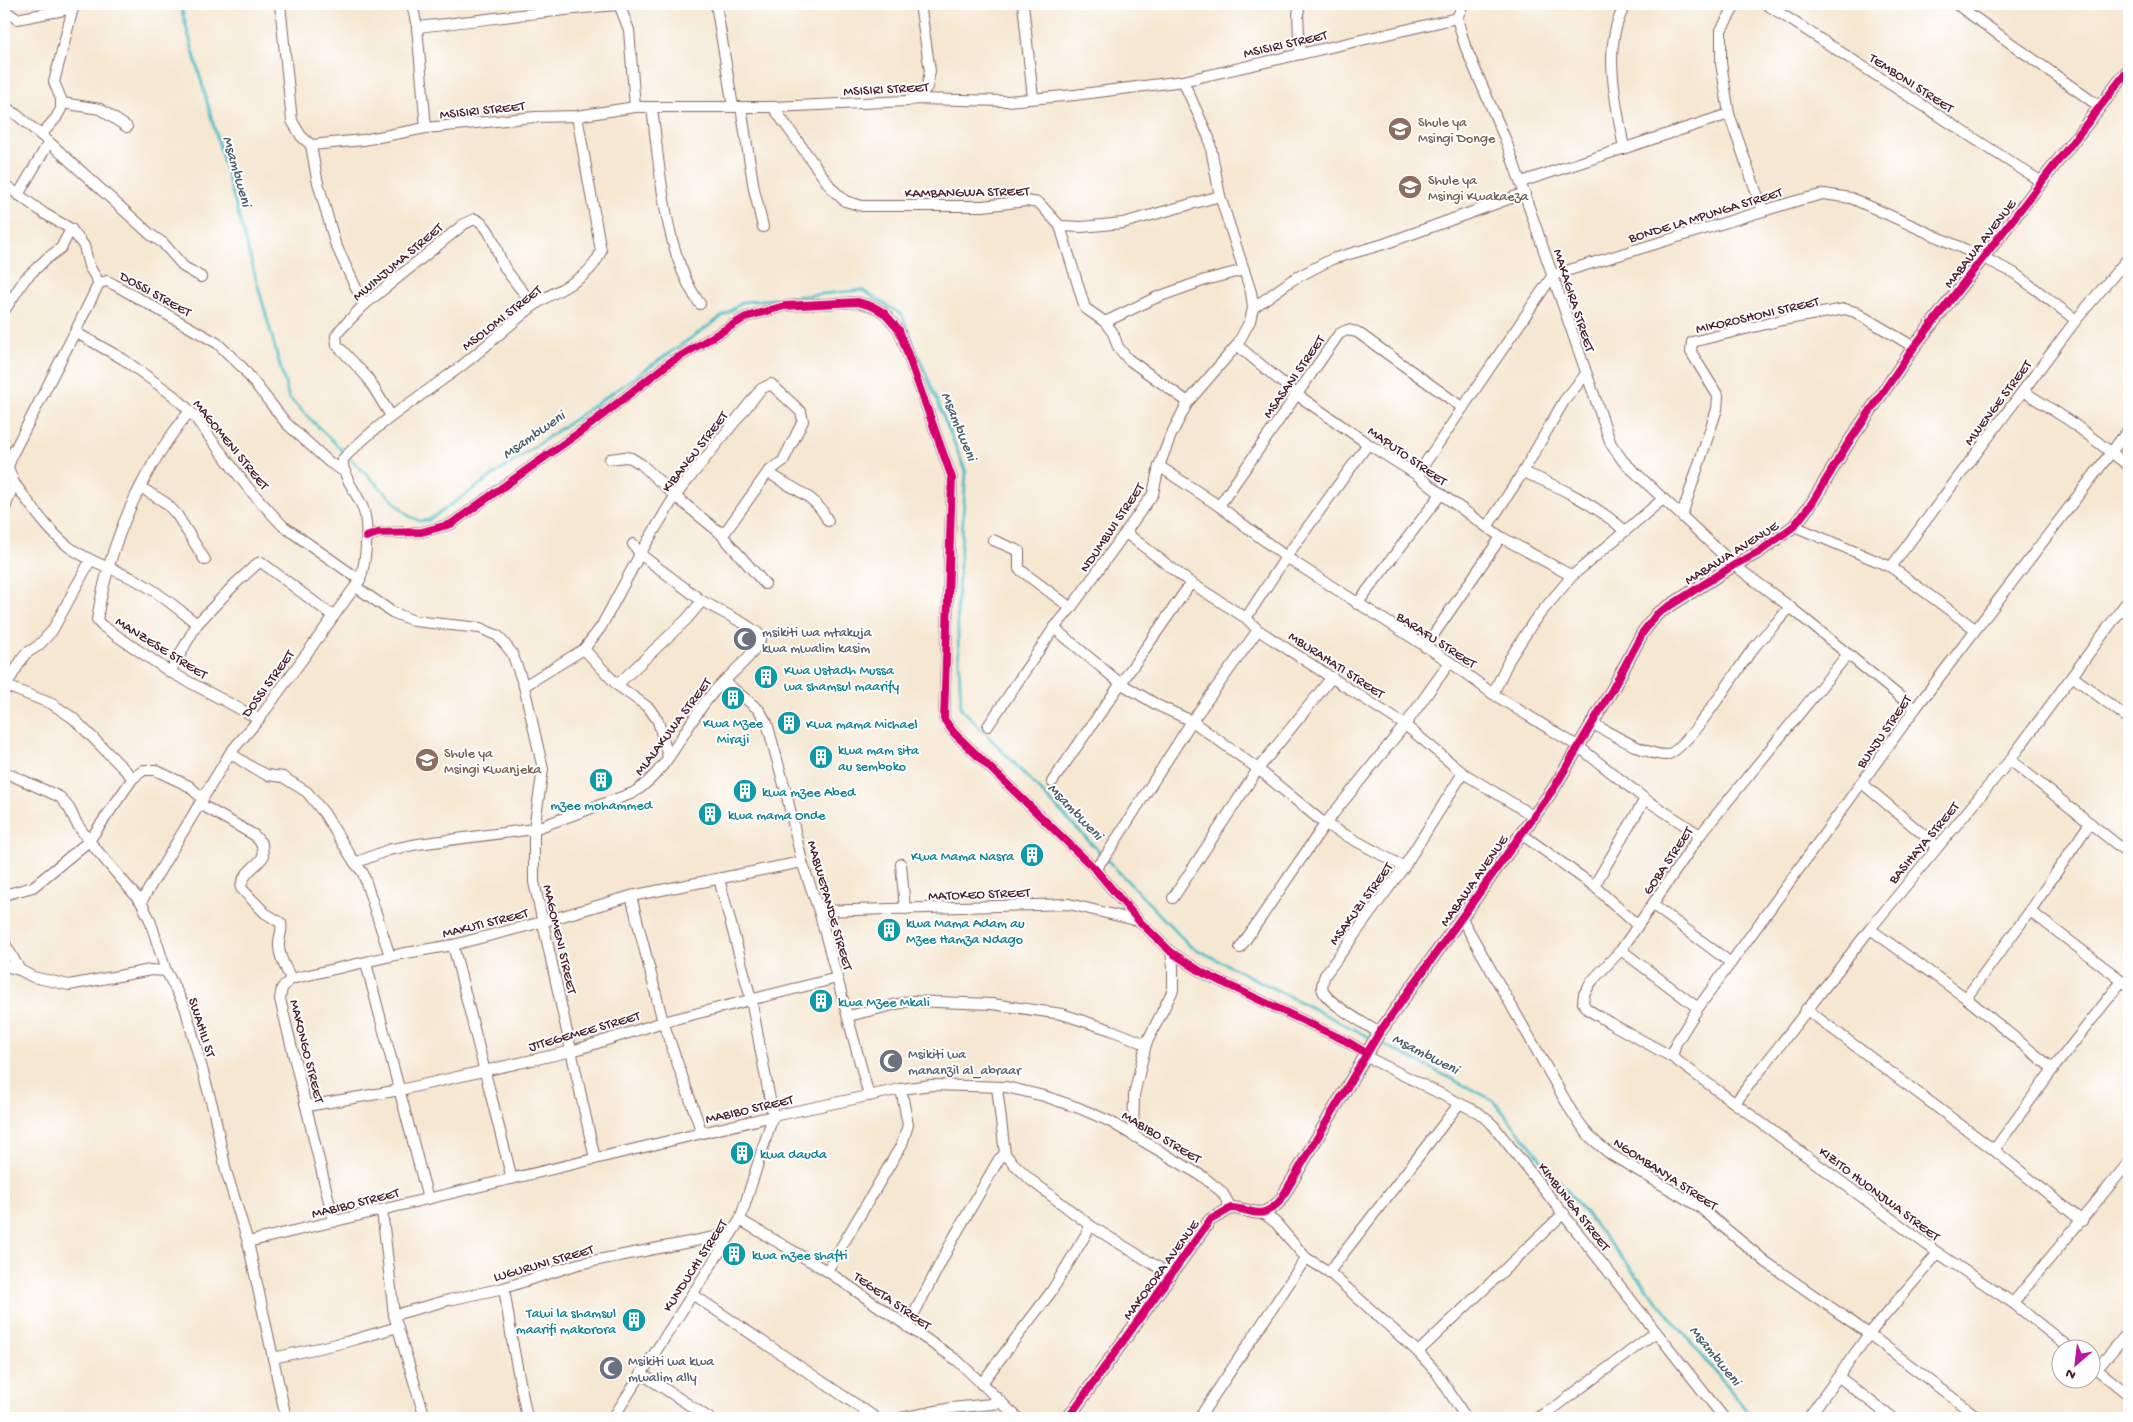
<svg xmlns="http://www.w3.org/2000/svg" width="2133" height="1422" viewBox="0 0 2133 1422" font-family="'Gochi Hand',sans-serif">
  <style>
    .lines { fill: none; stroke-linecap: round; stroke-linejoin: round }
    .stream { stroke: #4ebcc5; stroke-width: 3 }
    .minor-casing { stroke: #866565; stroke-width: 12 }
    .tertiary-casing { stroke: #866565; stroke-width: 14 }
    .minor { stroke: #fff; stroke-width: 10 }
    .tertiary { stroke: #fff; stroke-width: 12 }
    .cycleway-casing { stroke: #fff; stroke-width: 11 }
    .cycleway { stroke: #d6006c; stroke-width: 8 }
    .labels { text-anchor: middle; stroke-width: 4; stroke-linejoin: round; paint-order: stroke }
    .street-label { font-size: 14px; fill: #4a1f2b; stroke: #fff }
    .education-label { font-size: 14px; fill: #785e54; stroke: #fff; text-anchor: start }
    .worship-label { font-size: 14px; fill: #5b616d; stroke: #fff; text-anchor: start }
    .culture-label { font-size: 14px; fill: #0d838f; stroke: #fff; text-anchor: start }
    .water-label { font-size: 15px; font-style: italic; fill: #4c5e69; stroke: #fff }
  </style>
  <rect width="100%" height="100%" fill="#fff"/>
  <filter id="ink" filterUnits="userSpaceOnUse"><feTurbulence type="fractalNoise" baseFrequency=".02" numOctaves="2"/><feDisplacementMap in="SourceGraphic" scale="10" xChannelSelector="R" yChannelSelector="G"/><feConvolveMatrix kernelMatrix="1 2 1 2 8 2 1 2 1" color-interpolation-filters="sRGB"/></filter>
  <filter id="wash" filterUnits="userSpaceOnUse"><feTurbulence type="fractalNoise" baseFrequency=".0096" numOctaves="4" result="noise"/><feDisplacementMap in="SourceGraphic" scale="20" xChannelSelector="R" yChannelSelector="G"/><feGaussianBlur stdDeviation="1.12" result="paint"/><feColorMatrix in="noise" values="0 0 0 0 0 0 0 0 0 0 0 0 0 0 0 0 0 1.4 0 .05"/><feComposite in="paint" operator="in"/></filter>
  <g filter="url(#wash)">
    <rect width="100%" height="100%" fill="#f5e7d1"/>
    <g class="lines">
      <g class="stream">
        <polyline points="180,4 289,398 409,516 420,521 429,520 743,302 862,290 902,315 966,472 957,608 961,708 1190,946 1373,1039"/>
        <polyline points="1379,1042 1493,1100 1753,1418"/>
      </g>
    </g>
  </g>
  <g filter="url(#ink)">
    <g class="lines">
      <g class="minor-casing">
        <g id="minor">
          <polyline points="280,4 292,121 301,136 311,145 317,179 335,243 364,305"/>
          <polyline points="412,4 417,27 426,128"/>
          <polyline points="619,4 629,30 635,107"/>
          <polyline points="716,4 733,107"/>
          <polyline points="1023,4 1033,98"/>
          <polyline points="1463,4 1457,18 1465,46 1506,141 1611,444 1623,461 1734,565 1790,607 1915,709"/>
          <polyline points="1736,4 1721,30 1721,63 1729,114 1763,211"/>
          <polyline points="1766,4 2043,183"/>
          <polyline points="1956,4 2100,107"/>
          <polyline points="4,10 17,19 74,8"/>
          <path d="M417 27C484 20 551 10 619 5"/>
          <polyline points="1300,54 1298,14 1300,4"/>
          <polyline points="916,99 927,87 930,71 920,4"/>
          <polyline points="62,103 100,109 127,127"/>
          <polyline points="4,106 17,115 49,142 151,235 163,243 184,267 201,277"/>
          <polyline points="741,107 754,189 763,227"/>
          <polyline points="773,107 832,189 845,201 862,206 983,206 1026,201 1039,203 1060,226 1085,308 1105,322 1113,333 1118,347 1128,359 1188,402"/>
          <path d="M652 108C660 168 664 254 700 304"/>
          <polyline points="41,135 56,118 61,109 61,99 54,82 74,4"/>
          <polyline points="311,145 363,140 426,128 535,117 577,116 635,107 773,107 907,101 916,99 1007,101 1075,95 1183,81 1457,18"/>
          <path d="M1624 149C1617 103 1600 46 1626 4"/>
          <polyline points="1521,182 1729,114"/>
          <polyline points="4,184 45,214 71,229 84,246 89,266 99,283"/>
          <polyline points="18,195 49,142"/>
          <polyline points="1060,226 1082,227 1123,223 1220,196"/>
          <polyline points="99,283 107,281 115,285 217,343 242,367 286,423 329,462 345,472"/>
          <polyline points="1253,308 1292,280 1332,259 1384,244 1525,193"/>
          <polyline points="4,311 25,279 46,259 61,248 71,229"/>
          <polyline points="1105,322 1155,298 1205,280 1244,270"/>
          <polyline points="75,332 123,359 174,396 190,411 248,488 283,526 360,580"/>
          <polyline points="1237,345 1296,394 1368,444 1417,475 1441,494 1501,537 1572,576"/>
          <polyline points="2023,391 2070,421 2129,466"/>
          <path d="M190 411C141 470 109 544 97 620L101 625 170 672 259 719"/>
          <path d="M391 416 367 377 337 345 336 336 340 330 364 305 464 224 475 219C495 228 495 255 507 271 515 283 525 294 534 305"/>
          <polyline points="4,449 8,467"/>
          <polyline points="610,459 625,457 631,458 641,464 675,496 719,532 765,584"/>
          <polyline points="1159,466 1219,506 1286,557 1450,662 1493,694 1579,747 1645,799 1700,835"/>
          <path d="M768 472C790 489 815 493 828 521"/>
          <path d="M1523 472C1560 487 1595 504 1625 531"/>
          <polyline points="1417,475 1553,275 1796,201 1824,194 1851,198 1984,258 2014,273 2076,320"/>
          <path d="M14 483C31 505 47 530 69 547 91 563 115 569 138 581 160 593 178 609 197 624"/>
          <polyline points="140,487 166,503 177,515 205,560"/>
          <polyline points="1219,506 1339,334 1347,330 1357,332 1463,408"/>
          <polyline points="4,511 14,483 8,467 13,453 75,332 99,283"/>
          <polyline points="1682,515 1717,409 1718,396 1691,352 1692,342 1782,320 1845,309 1855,312 1914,347"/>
          <polyline points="1794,526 1891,567 1975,629"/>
          <polyline points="1487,527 1523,472 1564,401 1586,374"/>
          <polyline points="1126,533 1191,583 1246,618 1258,630 1405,725 1463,773 1535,817"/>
          <polyline points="366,537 378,533 422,532 451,524 587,427 669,363 746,317 784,306 858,302 874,307 884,313 899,330 952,478 944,719 954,733 1095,869 1139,921 1171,952 1203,973 1346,1041 1366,1053"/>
          <polyline points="993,540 1019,551 1019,569 1071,608"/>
          <polyline points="1891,567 2076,320 2129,257"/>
          <polyline points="356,587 392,612 414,621 480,628 498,636 512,653 524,686 543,769 534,829 534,882 595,1159"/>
          <polyline points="1357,604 1441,494"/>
          <polyline points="1246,618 1286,557 1368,444"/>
          <polyline points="1054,628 1120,683 1159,706 1192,721 1258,769 1325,824 1404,867"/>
          <polyline points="1425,647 1501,537"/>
          <polyline points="584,649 617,685 649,708 658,721 668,757"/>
          <polyline points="1848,654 1700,835 1621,950 1592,981 1584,994 1583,1003 1587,1009 1610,1023 1672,1057 1938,1253 2013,1303 2072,1350"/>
          <polyline points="170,672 197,624 235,584 258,563 261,562 333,616"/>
          <polyline points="2072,676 2129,719"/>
          <polyline points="724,681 759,710 767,723 786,792 802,862 819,911 869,1096"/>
          <polyline points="4,685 52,704 73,718 133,778"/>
          <polyline points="617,685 687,619 702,601"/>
          <polyline points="6,686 25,654 38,646 52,631 90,561"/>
          <polyline points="524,686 584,649 601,627 640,554 675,496 761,389 771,384 801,412 803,421 783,461 768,472 726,531 719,532"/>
          <polyline points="1493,694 1509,660 1534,621 1572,576 1663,499"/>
          <path d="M1591 723C1611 733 1643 754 1665 755 1684 756 1738 668 1752 650 1764 635 1778 622 1790 607"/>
          <polyline points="988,726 1054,628 1071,608 1153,494 1159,466 1171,435 1188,402 1237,345 1250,321 1253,308 1251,292 1220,196 1209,138 1183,81"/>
          <polyline points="230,753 253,768 267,775 283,777 307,792 324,813 355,863 363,873 390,956"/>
          <polyline points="2010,760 2129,854"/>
          <polyline points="4,772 60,797 69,808 77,824 89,841 141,902 150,920 166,971"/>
          <polyline points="1052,782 1191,583"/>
          <polyline points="1863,784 1937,846"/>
          <path d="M200 804 254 835 262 844 263 857C255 868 242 873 241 888L265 913 281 923C283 931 279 936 279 943 278 956 286 968 291 979"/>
          <polyline points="1520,833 1594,886 1637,925"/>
          <path d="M355 863 388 850 418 844 534 829 633 793C669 771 684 726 711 695 725 677 754 658 761 637L758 633 743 623 702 601 640 554 633 544"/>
          <polyline points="901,864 905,909"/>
          <polyline points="1095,869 1107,854 1192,721 1258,630"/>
          <polyline points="1594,886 1645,799"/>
          <polyline points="4,895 33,887 89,841 133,778 144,770 155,770 189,786 203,799"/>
          <polyline points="631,896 663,1022 702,1133"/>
          <polyline points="1173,898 1258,769 1332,677"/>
          <path d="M141 902 230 753 259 719 360 580C366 562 370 523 362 506 356 492 341 474 343 459 376 424 418 398 456 370 483 350 506 327 532 307 556 288 590 282 601 251L577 116"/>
          <polyline points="1653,905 1731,963"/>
          <polyline points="819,911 1069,904 1139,921"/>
          <polyline points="2030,911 2129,986"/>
          <polyline points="1462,919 1573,1114 1590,1137 1610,1154 1698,1206 1766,1262 1869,1334 1979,1418"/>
          <polyline points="1870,929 1966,998 2053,1069"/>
          <polyline points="4,942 20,970 33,977 69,985 151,970 166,971 185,1007 214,1112 226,1171 248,1242 286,1418"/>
          <polyline points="453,945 512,1179"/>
          <polyline points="1240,948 1325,824 1405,725 1450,662"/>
          <polyline points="1621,950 1698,1008"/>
          <polyline points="366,963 428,1199"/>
          <polyline points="4,966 20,970"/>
          <polyline points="1966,998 2030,911 2090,823"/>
          <polyline points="1806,1009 1994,1150 2082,1221"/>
          <polyline points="848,1016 910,1001 992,1004 1062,1014 1111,1030 1146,1044"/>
          <path d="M1379 1033C1366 1024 1332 1006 1324 993 1320 987 1323 981 1325 975L1404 867 1463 773"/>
          <polyline points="1365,1056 1479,1113 1493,1125 1724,1418"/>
          <polyline points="1672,1057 1676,1043 1698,1008 1915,709 2129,429"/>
          <polyline points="997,1087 1005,1154 1013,1163 1032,1181 1091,1226 1171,1275"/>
          <polyline points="1735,1103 1870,929 2010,760 2129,599"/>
          <polyline points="307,1106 400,1090 572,1051 663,1022 837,978"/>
          <polyline points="1133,1136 1134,1095 1146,1044 1173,990 1173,966 1171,952"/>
          <polyline points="1994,1150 2053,1069 2122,981"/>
          <polyline points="382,1210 394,1315 425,1418"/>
          <polyline points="1263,1213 1276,1223 1306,1258 1329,1272 1418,1352 1437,1373 1466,1418"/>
          <polyline points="740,1220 827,1271 958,1361 1018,1418"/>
          <polyline points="334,1222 280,999 282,988 291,979 400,954 453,945 542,922 631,896 802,862"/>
          <polyline points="248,1242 773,1116 901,1089 931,1085 1006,1087 1044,1096 1079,1108 1109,1121 1202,1176 1222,1192 1231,1208"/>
          <polyline points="827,1271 902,1144 908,1125 901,1089"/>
          <polyline points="1329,1272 1459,1104"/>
          <polyline points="504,1288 513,1346 527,1418"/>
          <polyline points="692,1294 876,1418"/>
          <polyline points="2013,1303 2129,1162"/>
          <polyline points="394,1315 449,1300 504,1288 578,1264 730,1234"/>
          <polyline points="907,1327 953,1239 999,1159 1005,1154"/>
          <polyline points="1418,1352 1564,1213"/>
          <polyline points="273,1358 346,1342 398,1327"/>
          <polyline points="2090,1364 2129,1395"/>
          <polyline points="2097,1369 2129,1331"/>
          <polyline points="642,1374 709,1418"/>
          <polyline points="1839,1377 1892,1418"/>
          <polyline points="981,1384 1051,1292 1091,1226"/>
          <polyline points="613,1418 740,1220 773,1116 751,999 719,879"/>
          <polyline points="901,1418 952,1408 1001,1403"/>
          <polyline points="1199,1418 1306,1258"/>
          <polyline points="1537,1418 1554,1408 1656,1332"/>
          <polyline points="1808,1418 1869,1334 1938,1253"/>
        </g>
      </g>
      <g class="tertiary-casing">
        <path id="tertiary" d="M1068 1418 1210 1220 1231 1208C1255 1209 1259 1222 1280 1201L1379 1033 1554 788 1612 690 1643 632 1657 614 1734 565 1759 552 1794 526 1812 503 1847 445 1914 347 2129 69"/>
      </g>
      <use href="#minor" class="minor"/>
      <use href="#tertiary" class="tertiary"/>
      <g class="cycleway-casing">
        <g id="cycleway">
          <polyline points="366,537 378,533 422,532 451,524 587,427 669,363 746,317 784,306 858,302 874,307 884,313 899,330 952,478 944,719 954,733 1095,869 1139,921 1171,952 1203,973 1346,1041 1366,1053"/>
          <path d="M1068 1418 1210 1220 1231 1208C1255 1209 1259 1222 1280 1201L1379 1033 1554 788 1612 690 1643 632 1657 614 1734 565 1759 552 1794 526 1812 503 1847 445 1914 347 2129 69"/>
        </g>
      </g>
      <use href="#cycleway" class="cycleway"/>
    </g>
  </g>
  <defs>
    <g id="school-disc" transform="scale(1.25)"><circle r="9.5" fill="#8d6e63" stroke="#fff"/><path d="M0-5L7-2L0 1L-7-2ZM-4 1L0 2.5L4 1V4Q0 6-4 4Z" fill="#fff"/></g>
    <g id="mosque-disc" transform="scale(1.25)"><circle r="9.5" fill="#6b7280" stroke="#fff"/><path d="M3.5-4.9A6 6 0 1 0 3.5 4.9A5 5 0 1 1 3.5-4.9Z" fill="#fff"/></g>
    <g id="building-disc" transform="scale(1.25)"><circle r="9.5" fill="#0f9aa8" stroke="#fff"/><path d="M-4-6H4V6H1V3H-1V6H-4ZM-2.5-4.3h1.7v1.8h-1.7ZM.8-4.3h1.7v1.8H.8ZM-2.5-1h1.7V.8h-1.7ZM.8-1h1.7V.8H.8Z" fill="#fff"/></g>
  </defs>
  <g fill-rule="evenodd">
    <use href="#school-disc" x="1400" y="129"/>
    <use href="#school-disc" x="1410" y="187"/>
    <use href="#mosque-disc" x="745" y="639"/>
    <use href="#building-disc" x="766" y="677"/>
    <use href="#building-disc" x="733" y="698"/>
    <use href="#building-disc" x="789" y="723"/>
    <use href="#building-disc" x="821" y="757"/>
    <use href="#school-disc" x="427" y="760"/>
    <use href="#building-disc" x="601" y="780"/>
    <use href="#building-disc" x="745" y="791"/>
    <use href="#building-disc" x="710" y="814"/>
    <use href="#building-disc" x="1032" y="855"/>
    <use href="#building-disc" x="889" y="930"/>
    <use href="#building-disc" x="821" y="1001"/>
    <use href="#mosque-disc" x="891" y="1061"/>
    <use href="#building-disc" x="742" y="1153"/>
    <use href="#building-disc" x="734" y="1254"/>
    <use href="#building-disc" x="634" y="1320"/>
    <use href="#mosque-disc" x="611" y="1368"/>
  </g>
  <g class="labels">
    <g class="street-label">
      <text transform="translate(1285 43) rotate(-13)" y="5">MSISIRI STREET</text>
      <text transform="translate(1912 82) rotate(33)" y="5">TEMBONI STREET</text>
      <text transform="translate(886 88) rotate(-3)" y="5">MSISIRI STREET</text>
      <text transform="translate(482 109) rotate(-6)" y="5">MSISIRI STREET</text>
      <text transform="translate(967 191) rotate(-1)" y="5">KAMBANGWA STREET</text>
      <text transform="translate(1705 214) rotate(-17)" y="5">BONDE LA MPUNGA STREET</text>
      <text transform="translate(1979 243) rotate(-52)" y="5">MABAWA AVENUE</text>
      <text transform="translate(397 261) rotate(-40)" y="5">MWINJUMA STREET</text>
      <text transform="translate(156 293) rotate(29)" y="5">DOSSI STREET</text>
      <text transform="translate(1575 300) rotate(72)" y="5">MAKAGIRA STREET</text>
      <text transform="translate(1757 314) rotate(-13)" y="5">MIKOROSHONI STREET</text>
      <text transform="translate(501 317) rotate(-38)" y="5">MSOLOMI STREET</text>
      <text transform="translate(1293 376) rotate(-55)" y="5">MSASANI STREET</text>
      <text transform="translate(1997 402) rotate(-53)" y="5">MWENGE STREET</text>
      <text transform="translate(232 444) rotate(51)" y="5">MAGOMENI STREET</text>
      <text transform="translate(694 451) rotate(-52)" y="5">KIBANGU STREET</text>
      <text transform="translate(1408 455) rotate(35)" y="5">MAPUTO STREET</text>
      <text transform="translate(1111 527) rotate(-56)" y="5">NDUMBWI STREET</text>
      <text transform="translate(1731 552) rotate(-32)" y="5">MABAWA AVENUE</text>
      <text transform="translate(1437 639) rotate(33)" y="5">BARAFU STREET</text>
      <text transform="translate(162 647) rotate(32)" y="5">MANZESE STREET</text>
      <text transform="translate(1337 664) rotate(33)" y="5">MBURAHATI STREET</text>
      <text transform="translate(267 683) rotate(-54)" y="5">DOSSI STREET</text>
      <text transform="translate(672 726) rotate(-53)" y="5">MLALAKUWA STREET</text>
      <text transform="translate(1883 731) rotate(-55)" y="5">BUNJU STREET</text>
      <text transform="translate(1923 842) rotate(-50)" y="5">BASIHAYA STREET</text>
      <text transform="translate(1667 860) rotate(-56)" y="5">GOBA STREET</text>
      <text transform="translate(1473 880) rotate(-55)" y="5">MABAWA AVENUE</text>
      <text transform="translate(979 893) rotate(-2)" y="5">MATOKEO STREET</text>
      <text transform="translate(1360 903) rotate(-54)" y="5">MSAKUZI STREET</text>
      <text transform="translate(831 905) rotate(74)" y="5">MABWEPANDE STREET</text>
      <text transform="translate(485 922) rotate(-14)" y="5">MAKUTI STREET</text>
      <text transform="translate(561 939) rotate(77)" y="5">MAGOMENI STREET</text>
      <text transform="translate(203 1027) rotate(72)" y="5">SWAHILI ST</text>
      <text transform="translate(584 1030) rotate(-16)" y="5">JITEGEMEE STREET</text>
      <text transform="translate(308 1051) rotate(76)" y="5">MAKONGO STREET</text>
      <text transform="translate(749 1108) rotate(-13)" y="5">MABIBO STREET</text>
      <text transform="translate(1162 1136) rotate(31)" y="5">MABIBO STREET</text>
      <text transform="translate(1666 1173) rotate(33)" y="5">NGOMBANYA STREET</text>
      <text transform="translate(1880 1193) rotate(37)" y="5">KIZITO HUONJWA STREET</text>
      <text transform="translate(355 1202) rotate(-14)" y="5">MABIBO STREET</text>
      <text transform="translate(1575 1206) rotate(52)" y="5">KIMBUNGA STREET</text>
      <text transform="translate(543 1262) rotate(-16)" y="5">LUGURUNI STREET</text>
      <text transform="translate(694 1265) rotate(-57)" y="5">KUNDUCHI STREET</text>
      <text transform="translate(1160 1269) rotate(-54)" y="5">MAKORORA AVENUE</text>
      <text transform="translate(893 1300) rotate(35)" y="5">TEGETA STREET</text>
    </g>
    <g class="education-label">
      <text x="1418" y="126">Shule ya<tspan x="1418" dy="16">Msingi Donge</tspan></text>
      <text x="1428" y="184">Shule ya<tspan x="1428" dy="16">Msingi Kwakaeza</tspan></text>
      <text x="444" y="757">Shule ya<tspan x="444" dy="16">Msingi Kwanjeka</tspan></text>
    </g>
    <g class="worship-label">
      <text x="762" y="636">msikiti wa mtakuja<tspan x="762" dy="16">kwa mwalim kasim</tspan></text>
      <text x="908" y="1058">Msikiti wa<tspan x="908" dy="16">mananzil al_abraar</tspan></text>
      <text x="628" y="1365">Msikiti wa kwa<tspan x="628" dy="16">mwalim ally</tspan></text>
    </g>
    <g class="culture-label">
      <text x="784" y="674">Kwa Ustadh Mussa<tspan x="784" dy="16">wa shamsul maarify</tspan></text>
      <text x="733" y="727" text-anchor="middle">Kwa Mzee<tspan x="733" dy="16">Miraji</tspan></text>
      <text x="806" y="728">Kwa mama Michael</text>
      <text x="838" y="754">kwa mam sita<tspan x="838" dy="16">au semboko</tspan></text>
      <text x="762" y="796">kwa mzee Abed</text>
      <text x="601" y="809" text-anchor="middle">mzee mohammed</text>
      <text x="728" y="819">kwa mama Onde</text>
      <text x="1014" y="860" text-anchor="end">Kwa Mama Nasra</text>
      <text x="906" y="927">kwa Mama Adam au<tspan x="906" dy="16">Mzee Hamza Ndago</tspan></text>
      <text x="838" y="1006">kwa Mzee Mkali</text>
      <text x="760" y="1158">kwa dauda</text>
      <text x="752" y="1259">kwa mzee shafti</text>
      <text x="616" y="1317" text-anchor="end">Tawi la shamsul<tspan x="616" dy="16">maarifi makorora</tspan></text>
    </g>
    <g class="water-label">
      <text transform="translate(238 171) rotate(74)" y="5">Msambweni</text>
      <text transform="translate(960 426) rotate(68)" y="5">Msambweni</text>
      <text transform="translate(533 434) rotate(-35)" y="5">Msambweni</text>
      <text transform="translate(1076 811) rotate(46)" y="5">Msambweni</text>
      <text transform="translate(1426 1053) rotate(27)" y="5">Msambweni</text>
      <text transform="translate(1716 1355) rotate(51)" y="5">Msambweni</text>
    </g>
  </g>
  <rect width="2133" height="1422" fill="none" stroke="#fff" stroke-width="20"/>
  <g transform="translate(2076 1364) rotate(208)"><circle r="24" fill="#ffffff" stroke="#b7a5aa"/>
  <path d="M0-4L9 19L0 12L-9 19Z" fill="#b5179e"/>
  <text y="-8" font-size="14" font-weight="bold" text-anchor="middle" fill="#4a1f2b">N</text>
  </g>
</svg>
